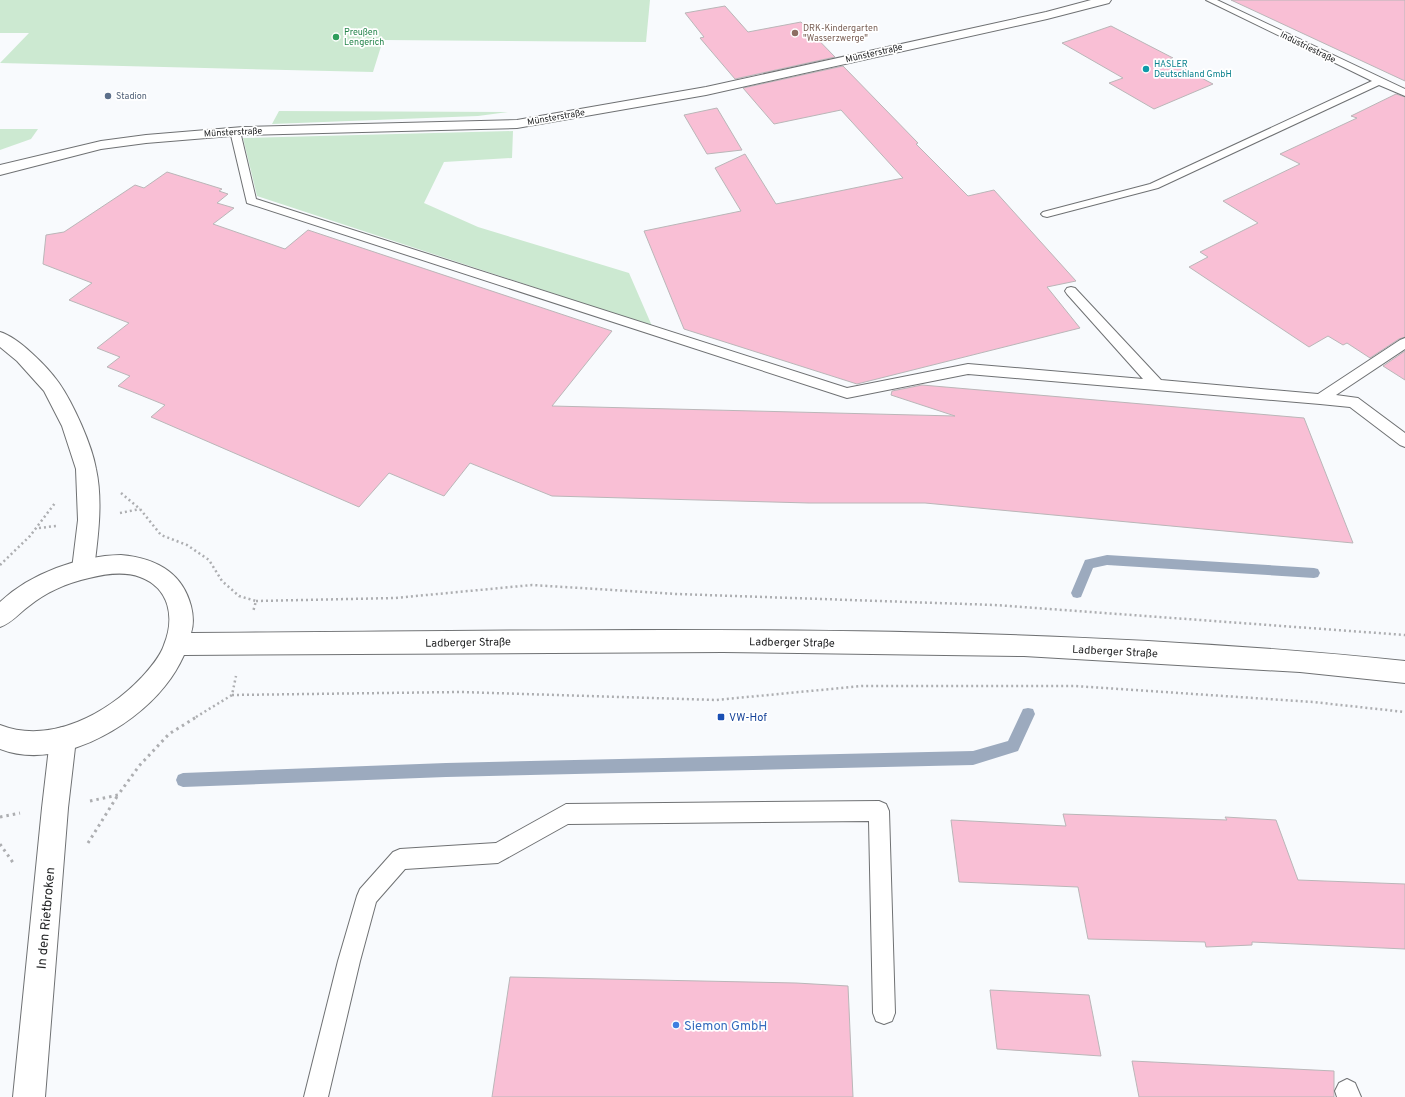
<svg xmlns="http://www.w3.org/2000/svg" width="1405" height="1097" viewBox="0 0 1405 1097" font-family="Overpass,sans-serif">
  <style>
    .green { fill: #cce9d1 }
    .lines { fill: none; stroke-linecap: round; stroke-linejoin: round }
    .stream { fill: #9caabe; fill-rule: evenodd }
    .building { fill: #f9bfd5; stroke: #bab6b8 }
    .service-casing { stroke: #6f7173; stroke-width: 2 }
    .minor-casing { stroke: #6f7173; stroke-width: 2 }
    .secondary-casing { stroke: #6f7173; stroke-width: 2 }
    .path-far1 { stroke: #adaeb1; stroke-width: 2.5; stroke-dasharray: 2 3; stroke-linecap: butt }
    .path { stroke: #adaeb1; stroke-width: 3; stroke-dasharray: 2.5 4; stroke-linecap: butt }
    .service { fill: #fff; fill-rule: evenodd }
    .minor { fill: #fff; fill-rule: evenodd }
    .secondary { fill: #fff; fill-rule: evenodd }
    .education-dot { fill: #8d6e63; stroke: #fff; stroke-width: 1.5 }
    .leisure-dot { fill: #2e9e5b; stroke: #fff; stroke-width: 1.5 }
    .culture-dot { fill: #0f9aa8; stroke: #fff; stroke-width: 1.5 }
    .service-dot { fill: #5c6f8a; stroke: #fff; stroke-width: 1.5 }
    .transit-dot { fill: #1a4fb4; stroke: #fff; stroke-width: 1.5 }
    .shop-dot { fill: #3f7fe0; stroke: #fff; stroke-width: 1.5 }
    .labels { text-anchor: middle; stroke-width: 3.5; stroke-linejoin: round; paint-order: stroke }
    .far-education-label { font-size: 9px; fill: #785e54; stroke: #fff; text-anchor: start }
    .far-leisure-label { font-size: 9px; fill: #27864d; stroke: #fff; text-anchor: start }
    .far-street-label { font-size: 9px; fill: #232425; stroke: #fff }
    .far-culture-label { font-size: 9px; fill: #0d838f; stroke: #fff; text-anchor: start }
    .far-service-label { font-size: 9px; fill: #4e5e75; stroke: #fff; text-anchor: start }
    .street-label { font-size: 11px; fill: #232425; stroke: #fff }
    .transit-label { font-size: 11px; fill: #164399; stroke: #fff; text-anchor: start }
    .near-street-label { font-size: 13px; fill: #232425; stroke: #fff }
    .near-shop-label { font-size: 13px; fill: #366cbe; stroke: #fff; text-anchor: start }
  </style>
  <rect width="100%" height="100%" fill="#f8fafd"/>
  <g class="green">
    <polygon points="0,0 650,0 646,42 383,40 373,72 0,63 29,33 0,33"/>
    <polygon points="279,111 508,112 478,116 272,124"/>
    <polygon points="0,129 38,129 31,139 0,150"/>
    <polygon points="513,131 512,158 444,162 424,203 478,227 629,273 652,326 257,196 243,138"/>
  </g>
  <g class="lines">
    <g class="stream">
      <polygon points="1107,555 1314,568 1318,569 1320,573 1318,577 1314,578 1107,565 1093,568 1081,597 1077,598 1073,597 1071,593 1085,560"/>
      <polygon points="1028,708 1033,709 1035,714 1018,751 973,765 446,777 183,787 178,785 176,780 178,775 183,773 446,763 973,751 1008,741 1023,709"/>
    </g>
  </g>
  <g class="building">
    <polygon points="1231,0 1405,0 1405,81"/>
    <polygon points="725,6 748,32 801,22 835,57 735,79 700,38 704,37 685,13"/>
    <polygon points="1111,26 1173,58 1167,60 1213,84 1154,109 1109,83 1123,78 1062,43"/>
    <polygon points="843,66 918,143 916,144 968,196 994,190 1076,281 1047,287 1080,328 857,384 684,329 644,231 741,211 715,168 745,154 776,204 903,178 841,110 774,124 743,88"/>
    <polygon points="1396,94 1405,97 1405,337 1399,339 1370,358 1347,343 1343,345 1328,336 1309,347 1189,267 1208,257 1200,252 1258,223 1223,201 1300,164 1280,154 1357,118 1351,116"/>
    <polygon points="717,108 742,150 707,154 684,115"/>
    <polygon points="167,172 222,189 219,191 228,194 217,203 234,208 213,224 285,249 308,230 612,331 552,406 955,416 891,395 892,391 922,385 1304,418 1353,543 925,503 809,503 552,496 470,463 444,496 389,473 359,507 151,417 165,405 118,386 130,376 107,367 120,357 97,348 129,323 69,300 92,283 43,264 46,235 64,232 135,185 144,188"/>
    <polygon points="1405,351 1405,380 1383,366"/>
    <polygon points="1063,814 1227,820 1225,817 1276,820 1298,880 1405,884 1405,949 1252,942 1252,945 1206,947 1205,942 1088,939 1078,887 959,882 951,820 1066,826"/>
    <polygon points="510,977 796,983 848,986 853,1097 492,1097"/>
    <polygon points="990,990 1089,995 1101,1056 997,1049"/>
    <polygon points="1132,1061 1334,1071 1334,1097 1139,1097"/>
  </g>
  <g class="lines">
    <g class="service-casing">
      <g id="service">
        <polygon points="1206,0 1217,0 1405,89 1405,96 1379,85 1158,188 1047,217 1043,216 1041,214 1043,212 1150,184 1372,81"/>
        <polygon points="235,128 240,131 256,199 847,388 968,364 1143,379 1067,294 1065,291 1067,288 1071,287 1075,288 1161,380 1318,394 1400,340 1405,338 1405,349 1336,395 1358,398 1405,433 1405,447 1400,445 1350,407 1320,404 968,374 847,398 247,203 230,131"/>
        <polygon points="879,801 886,804 889,811 895,1013 892,1021 884,1024 876,1021 873,1013 869,821 568,824 498,863 405,869 376,902 360,961 328,1097 304,1097 338,961 357,896 360,889 393,852 400,849 496,843 566,804"/>
        <polygon points="1347,1079 1355,1083 1361,1097 1337,1097 1335,1091 1339,1083"/>
      </g>
    </g>
    <g class="minor-casing">
      <g id="minor">
        <polygon points="1091,0 1111,0 1109,3 1047,19 706,95 517,128 243,135 146,143 101,149 0,175 0,165 101,141 146,135 243,127 517,120 706,87 1046,12"/>
        <path d="M0 332C18 337 48 367 59 383 73 403 92 445 96 469 103 501 98 537 94 569L91 576 83 578 75 576 72 569 78 520 76 469 62 426 44 391 17 361 0 347Z"/>
        <polygon points="63,727 72,730 76,739 68,808 45,1097 13,1097 42,808 50,739 54,730"/>
      </g>
    </g>
    <g class="secondary-casing">
      <path id="secondary" d="M121 555C154 558 182 571 191 606 193 614 194 624 191 633 596 631 1002 619 1405 661V683L1300 672 1024 656 723 652 184 655C179 666 173 676 165 686 131 729 56 771 0 749V725C51 745 108 713 142 677 150 668 160 657 164 645 175 618 170 588 140 577 124 571 105 574 89 578 67 583 46 592 29 606 19 613 12 623 0 627V602C31 573 79 556 121 555Z"/>
    </g>
    <g class="path-far1">
      <polyline points="121,493 140,509 161,535 187,545 209,560 222,581 239,596 256,601 253,612"/>
      <polyline points="120,513 140,509"/>
      <polyline points="39,528 56,526"/>
      <polyline points="0,565 30,536 55,503"/>
      <polyline points="256,601 395,598 532,585 677,594 995,605 1405,635"/>
      <polyline points="232,695 460,692 716,700 862,686 1075,686 1313,702 1405,712"/>
      <polyline points="196,717 232,695 236,676"/>
    </g>
    <g class="path">
      <polyline points="90,801 118,795 139,766 169,734 198,716"/>
      <polyline points="0,817 20,813"/>
      <polyline points="88,843 118,795"/>
      <polyline points="0,844 14,864"/>
    </g>
    <use href="#service" class="service"/>
    <use href="#minor" class="minor"/>
    <use href="#secondary" class="secondary"/>
  </g>
  <circle class="education-dot" cx="795" cy="33" r="4"/>
  <circle class="leisure-dot" cx="336" cy="37" r="4"/>
  <circle class="culture-dot" cx="1146" cy="69" r="4"/>
  <circle class="service-dot" cx="108" cy="96" r="4"/>
  <rect class="transit-dot" x="717" y="713" width="8" height="8" rx="2"/>
  <circle class="shop-dot" cx="676" cy="1025" r="4"/>
  <g class="labels">
    <g class="far-education-label">
      <text x="803" y="31">DRK-Kindergarten<tspan x="803" dy="10">"Wasserzwerge"</tspan></text>
    </g>
    <g class="far-leisure-label">
      <text x="344" y="35">Preußen<tspan x="344" dy="10">Lengerich</tspan></text>
    </g>
    <g class="far-street-label">
      <text transform="translate(1308 47) rotate(26)" y="3">Industriestraße</text>
      <text transform="translate(874 53) rotate(-13)" y="3">Münsterstraße</text>
      <text transform="translate(556 117) rotate(-10)" y="3">Münsterstraße</text>
      <text transform="translate(233 132) rotate(-3)" y="3">Münsterstraße</text>
    </g>
    <g class="far-culture-label">
      <text x="1154" y="67">HASLER<tspan x="1154" dy="10">Deutschland GmbH</tspan></text>
    </g>
    <g class="far-service-label">
      <text x="116" y="99">Stadion</text>
    </g>
    <g class="street-label">
      <text transform="translate(468 642) rotate(-1)" y="4">Ladberger Straße</text>
      <text transform="translate(792 642) rotate(1)" y="4">Ladberger Straße</text>
      <text transform="translate(1115 651) rotate(3)" y="4">Ladberger Straße</text>
    </g>
    <g class="transit-label">
      <text x="729" y="721">VW-Hof</text>
    </g>
    <g class="near-street-label">
      <text transform="translate(45 918) rotate(-85)" y="5">In den Rietbroken</text>
    </g>
    <g class="near-shop-label">
      <text x="684" y="1030">Siemon GmbH</text>
    </g>
  </g>
</svg>
